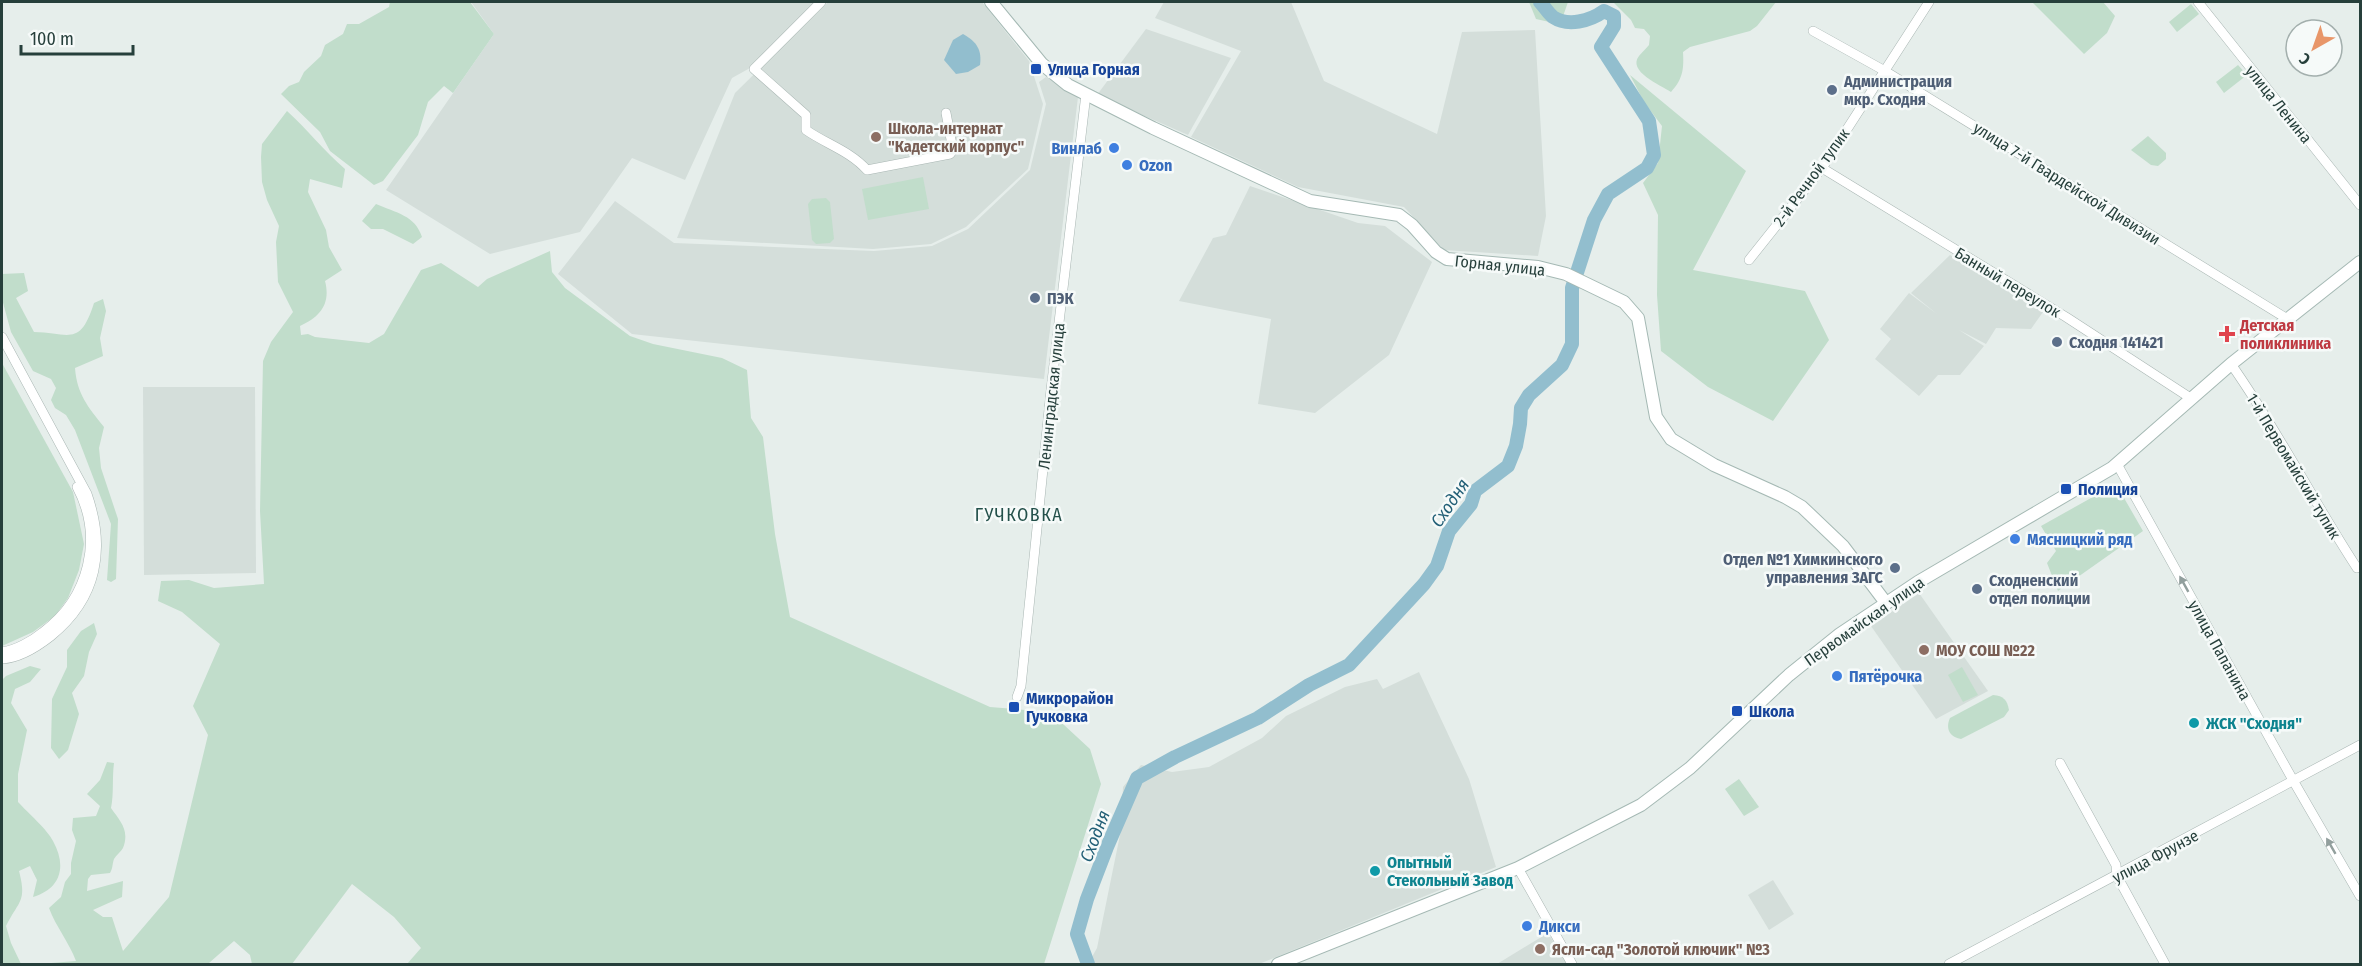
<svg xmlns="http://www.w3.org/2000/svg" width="2362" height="966" viewBox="0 0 2362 966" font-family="'Fira Sans Condensed',sans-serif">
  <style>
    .built { fill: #d4deda }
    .green { fill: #c1ddcb }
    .water { fill: #92bece }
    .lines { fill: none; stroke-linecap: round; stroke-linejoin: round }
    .river { stroke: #92bece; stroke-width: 14 }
    .street-casing { stroke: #a9b6b3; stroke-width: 10 }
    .secondary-casing { stroke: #a5b9b4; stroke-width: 14 }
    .street { stroke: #fff; stroke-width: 9 }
    .secondary { stroke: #fff; stroke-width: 12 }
    .oneway { fill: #929f9d }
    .transit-dot { fill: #1a4fb4; stroke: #f6faf9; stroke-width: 2 }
    .service-dot { fill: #5c6f8a; stroke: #f6faf9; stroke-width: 2 }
    .education-dot { fill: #8d6e63; stroke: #f6faf9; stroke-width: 2 }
    .shop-dot { fill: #3f7fe0; stroke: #f6faf9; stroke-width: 2 }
    .health-dot { fill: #e0444e; stroke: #f6faf9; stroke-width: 2 }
    .culture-dot { fill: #0f9aa8; stroke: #f6faf9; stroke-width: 2 }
    .labels { text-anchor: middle; stroke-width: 5; stroke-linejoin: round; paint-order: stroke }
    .transit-label { font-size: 16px; font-weight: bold; fill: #164399; stroke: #f6faf9; text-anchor: start }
    .service-label { font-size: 16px; font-weight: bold; fill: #4e5e75; stroke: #f6faf9; text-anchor: start }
    .street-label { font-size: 16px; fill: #263f3b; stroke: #f6faf9 }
    .education-label { font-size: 16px; font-weight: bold; fill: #785e54; stroke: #f6faf9; text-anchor: start }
    .shop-label { font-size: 16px; font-weight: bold; fill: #366cbe; stroke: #f6faf9; text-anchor: start }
    .health-label { font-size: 16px; font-weight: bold; fill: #be3a42; stroke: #f6faf9; text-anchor: start }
    .culture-label { font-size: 16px; font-weight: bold; fill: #0d838f; stroke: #f6faf9; text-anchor: start }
    .water-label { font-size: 18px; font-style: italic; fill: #236077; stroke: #f6faf9 }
    .neighbourhood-label { font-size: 18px; letter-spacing: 1.5px; fill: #23504a; stroke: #f6faf9 }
  </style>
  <rect width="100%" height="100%" fill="#e6eeeb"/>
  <g class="built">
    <polygon points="471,2 815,2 750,68 732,78 685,180 632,158 580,232 490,254 386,190 494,34"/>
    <polygon points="828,2 982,2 1029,61 1043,104 1028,169 966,227 931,244 873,249 677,238 735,93"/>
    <polygon points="1164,2 1291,2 1324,81 1437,134 1462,32 1535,30 1546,216 1538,256 1444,250 1404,207 1298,187 1191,137 1241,51 1155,18"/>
    <polygon points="1146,29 1231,58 1188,135 1097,95"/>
    <polygon points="1046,77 1078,97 1044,379 632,334 558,274 615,201 674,243 874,251 932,246 968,229 1030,170 1046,104 1039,82"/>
    <polygon points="1250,186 1358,223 1385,226 1432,262 1389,355 1315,413 1258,404 1271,319 1179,301 1213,238 1226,235"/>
    <polygon points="1950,255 2043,312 2031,329 1996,328 1986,344 1959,330 1984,346 1960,375 1938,375 1919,396 1875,359 1891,339 1880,329 1909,293 1937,314 1911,293"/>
    <polygon points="143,387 255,387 256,573 144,575"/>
    <polygon points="1919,593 1988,691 1936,719 1871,626"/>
    <polygon points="1419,672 1469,779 1496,867 1259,964 1088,964 1097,948 1121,830 1123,787 1141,765 1172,772 1209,767 1262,738 1286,716 1345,687 1377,679 1383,689"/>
    <polygon points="1773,880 1794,914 1769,930 1748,895"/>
    <polygon points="1548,933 1567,964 1497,964"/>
  </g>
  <g class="green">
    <polygon points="390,2 470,2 494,34 453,93 444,86 428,102 418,135 383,181 374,185 330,151 320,132 281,94 289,86 299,82 304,72 321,56 325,45 343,34 347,24 359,24 389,7"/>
    <polygon points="1529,2 1568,2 1561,22 1554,23 1536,19"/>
    <path d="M1613 2H1776L1757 26 1750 31 1690 47 1683 52C1684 69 1683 79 1671 92 1660 85 1627 71 1639 56 1642 52 1646 49 1649 45L1650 36 1644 29 1635 28 1631 20Z"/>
    <polygon points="2032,2 2103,2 2115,16 2107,33 2084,54"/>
    <polygon points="2191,4 2199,14 2177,32 2169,22"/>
    <polygon points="2238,65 2247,75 2224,93 2216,82"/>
    <polygon points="1630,75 1746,171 1693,270 1805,291 1829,340 1773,421 1708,387 1661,351 1657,295 1658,215 1643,183 1658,163 1662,126 1644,102"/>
    <path d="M287 111C308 130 324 151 345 169L342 188 310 179 308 192 326 230 329 247 342 270 325 281C331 304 320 317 300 326L301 335 308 334 315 337 369 343 384 334 421 270 441 263 478 287 487 279 550 251 552 272 565 288 630 336 653 344 722 358 747 370 751 418 763 437 775 534 790 617 990 707 1050 712 1090 749 1101 784 1044 964H407L421 948 394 917 352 884 292 964H252L250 955 234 941 209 963 39 964 76 961C69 942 56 927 49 908L61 897 65 882 71 874V863L76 841 72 830 73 818 96 816 100 806 87 794 100 780 107 762 114 763C112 778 114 794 111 808 120 821 130 830 123 848 121 852 116 855 114 859 112 865 113 868 110 873L91 875 88 879 87 891 123 881 122 897 93 910 103 917H112L123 951 169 897 208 735 193 706 220 644 182 612 158 601 161 581 189 580 214 588 264 584 260 511 263 361 271 342 293 312 278 282 276 242 279 226 267 200 262 182 261 157 262 144Z"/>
    <polygon points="2148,136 2166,153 2166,159 2158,166 2151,165 2131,150"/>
    <polygon points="923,177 929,209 868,220 862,189"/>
    <polygon points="826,198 830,202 834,239 830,243 816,244 812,240 808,204 812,199"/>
    <path d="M376 204C396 213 415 215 422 237L413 244 383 229H371L362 221Z"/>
    <path d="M24 273 28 291 16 298 34 332C70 333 80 347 94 303L103 299 106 311 100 338 103 356 75 368C77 394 88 407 104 427L99 448 101 468 118 519 116 579 111 582 107 580 111 524 75 430 66 415 55 408 51 400 56 388 51 379 33 371 11 332 2 299V274Z"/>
    <polygon points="2,363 73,492 84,544 79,570 68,598 55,616 33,632 2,646"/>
    <polygon points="2116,484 2143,531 2058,591 2047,563 2056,551 2041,526"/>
    <polygon points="94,623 97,634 89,652 84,676 72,693 79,714 68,750 59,759 51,748 52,699 67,667 67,650 81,631"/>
    <path d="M30 666 41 669 30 682 15 689 11 703 27 730 18 774V802C28 813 47 829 53 841 67 866 61 889 33 897L37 880 30 866 19 871C27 902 19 900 6 926L11 943 21 964H2V680L6 676Z"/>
    <polygon points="1962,667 1978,695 1963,702 1948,675"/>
    <path d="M1993 695C2004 696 2007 700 2009 710L2004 717 1961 739C1950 737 1945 729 1950 718Z"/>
    <polygon points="1739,779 1759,807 1744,816 1725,789"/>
  </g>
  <path class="water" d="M963 34C977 42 982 50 980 65L968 72 956 74 944 60 953 40Z"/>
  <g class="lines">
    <path class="river" d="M1088 964 1077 934 1087 899 1107 847 1137 778 1175 757 1258 718 1309 685 1349 665 1424 584 1437 566 1449 531 1471 504 1475 491 1508 466 1516 446 1520 424 1521 408 1529 395 1562 365 1572 344V288L1594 220 1608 194 1647 168 1654 155 1649 121 1601 47 1614 26V16L1604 11C1590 21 1568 27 1553 17 1548 13 1544 6 1540 2"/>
    <g class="street-casing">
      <g id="street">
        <path d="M821 2 754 69 806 115V130C826 144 850 151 867 170L950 154 953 150 946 113"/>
        <polyline points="2198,2 2360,205"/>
        <polyline points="1813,31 1885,71 2289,320"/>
        <polyline points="1822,168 2066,317 2192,399"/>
        <polyline points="1749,260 1822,168 1929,2"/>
        <path d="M2 337 87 494C106 548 98 598 51 636 37 647 20 658 2 659"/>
        <path d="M2231 364C2277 429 2313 501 2357 568"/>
        <polyline points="2117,464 2294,782 2360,896"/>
        <path d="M2 652C16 650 32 641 43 632 89 598 104 538 77 487"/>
        <polyline points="1017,697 1021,686 1051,390 1086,94"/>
        <polyline points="2060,763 2116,865 2117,876 2165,964"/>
        <polyline points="1518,868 1572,964"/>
        <polyline points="1949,964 2360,745"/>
      </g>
    </g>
    <g class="secondary-casing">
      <g id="secondary">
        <polyline points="991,2 1042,64 1068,85 1153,128 1310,201 1399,215 1412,225 1436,252 1447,259 1538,267 1566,274 1624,302 1638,318 1656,417 1671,439 1714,465 1785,497 1802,507 1843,546 1886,603"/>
        <polyline points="1278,964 1518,868 1641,805 1690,768 1789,675 1840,634 1918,582 2112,468 2231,364 2360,262"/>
      </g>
    </g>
    <use href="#street" class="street"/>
    <use href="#secondary" class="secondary"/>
  </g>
  <defs><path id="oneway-solid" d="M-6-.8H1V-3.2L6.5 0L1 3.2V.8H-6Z" transform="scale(1.5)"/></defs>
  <g class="oneway">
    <use href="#oneway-solid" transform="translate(2184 584) rotate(-119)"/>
    <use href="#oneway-solid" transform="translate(2331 846) rotate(-120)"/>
  </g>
  <g class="transit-dot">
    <rect x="1030" y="63" width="12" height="12" rx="3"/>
    <rect x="2060" y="483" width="12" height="12" rx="3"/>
    <rect x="1008" y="701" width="12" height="12" rx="3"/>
    <rect x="1731" y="705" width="12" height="12" rx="3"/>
  </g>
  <g class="service-dot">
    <circle cx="1832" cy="90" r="6"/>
    <circle cx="1035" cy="298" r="6"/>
    <circle cx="2057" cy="342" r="6"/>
    <circle cx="1895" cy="568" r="6"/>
    <circle cx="1977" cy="589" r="6"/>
  </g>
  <g class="education-dot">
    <circle cx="876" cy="137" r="6"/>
    <circle cx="1924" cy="650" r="6"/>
    <circle cx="1540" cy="949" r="6"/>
  </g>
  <g class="shop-dot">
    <circle cx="1114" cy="148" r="6"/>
    <circle cx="1127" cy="165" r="6"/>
    <circle cx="2015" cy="539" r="6"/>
    <circle cx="1837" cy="676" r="6"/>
    <circle cx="1527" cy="926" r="6"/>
  </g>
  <path class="health-dot" d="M2224 325h6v6h6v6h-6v6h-6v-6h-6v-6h6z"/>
  <g class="culture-dot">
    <circle cx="2194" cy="723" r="6"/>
    <circle cx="1375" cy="871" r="6"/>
  </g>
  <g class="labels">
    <g class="transit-label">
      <text x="1048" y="75">Улица Горная</text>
      <text x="2078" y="495">Полиция</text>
      <text x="1026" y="704">Микрорайон<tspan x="1026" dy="18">Гучковка</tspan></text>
      <text x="1749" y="717">Школа</text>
    </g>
    <g class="service-label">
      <text x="1844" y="87">Администрация<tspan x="1844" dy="18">мкр. Сходня</tspan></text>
      <text x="1047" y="304">ПЭК</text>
      <text x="2069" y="348">Сходня 141421</text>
      <text x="1883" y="565" text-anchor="end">Отдел №1 Химкинского<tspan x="1883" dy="18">управления ЗАГС</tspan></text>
      <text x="1989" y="586">Сходненский<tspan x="1989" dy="18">отдел полиции</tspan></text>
    </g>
    <g class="street-label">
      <text transform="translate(2279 104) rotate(51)" y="6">улица Ленина</text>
      <text transform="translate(1811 177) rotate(-54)" y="6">2-й Речной тупик</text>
      <text transform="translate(2067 183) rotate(32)" y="6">улица 7-й Гвардейской Дивизии</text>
      <text transform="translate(1500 265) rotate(6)" y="6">Горная улица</text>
      <text transform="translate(2008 282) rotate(31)" y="6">Банный переулок</text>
      <text transform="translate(1051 396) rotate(-84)" y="6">Ленинградская улица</text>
      <text transform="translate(2294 466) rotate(59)" y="6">1-й Первомайский тупик</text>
      <text transform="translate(1864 621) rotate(-35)" y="6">Первомайская улица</text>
      <text transform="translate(2220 650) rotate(61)" y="6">улица Папанина</text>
      <text transform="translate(2155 856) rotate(-28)" y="6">улица Фрунзе</text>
    </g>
    <g class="education-label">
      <text x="888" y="134">Школа-интернат<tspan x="888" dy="18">"Кадетский корпус"</tspan></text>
      <text x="1936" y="656">МОУ СОШ №22</text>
      <text x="1552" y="955">Ясли-сад "Золотой ключик" №3</text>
    </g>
    <g class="shop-label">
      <text x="1102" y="154" text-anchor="end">Винлаб</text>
      <text x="1139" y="171">Ozon</text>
      <text x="2027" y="545">Мясницкий ряд</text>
      <text x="1849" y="682">Пятёрочка</text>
      <text x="1539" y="932">Дикси</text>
    </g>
    <g class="health-label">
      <text x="2240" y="331">Детская<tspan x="2240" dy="18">поликлиника</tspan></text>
    </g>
    <g class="culture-label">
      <text x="2206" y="729">ЖСК "Сходня"</text>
      <text x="1387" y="868">Опытный<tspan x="1387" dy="18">Стекольный Завод</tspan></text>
    </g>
    <g class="water-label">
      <text transform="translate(1450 503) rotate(-56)" y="6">Сходня</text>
      <text transform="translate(1095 836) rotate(-69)" y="6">Сходня</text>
    </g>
    <g class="neighbourhood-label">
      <text x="1019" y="521">ГУЧКОВКА</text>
    </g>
  </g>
  <rect width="2362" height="966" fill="none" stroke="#263f3b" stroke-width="6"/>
  <g transform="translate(2314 48) rotate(220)"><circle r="28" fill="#f6faf9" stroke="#a3afad" stroke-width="1.5"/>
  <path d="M0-4.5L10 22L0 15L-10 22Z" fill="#e89669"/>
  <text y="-9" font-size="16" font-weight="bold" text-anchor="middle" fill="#263f3b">С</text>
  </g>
  <path d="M21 45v9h112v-9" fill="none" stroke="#263f3b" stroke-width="3"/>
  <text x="30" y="45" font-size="18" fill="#263f3b" stroke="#f6faf9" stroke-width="4.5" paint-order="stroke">100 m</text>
</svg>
